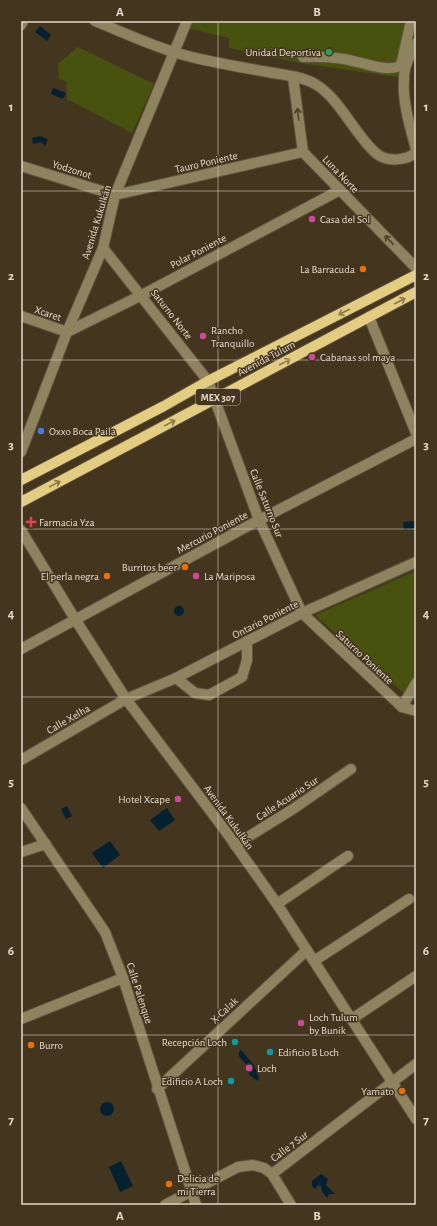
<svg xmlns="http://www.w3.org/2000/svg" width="437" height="1226" viewBox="0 0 437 1226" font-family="'Alegreya Sans',sans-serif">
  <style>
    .green { fill: #47520e }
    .water { fill: #032131 }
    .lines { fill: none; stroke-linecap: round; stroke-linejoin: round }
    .minor-casing { stroke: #61533e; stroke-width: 12 }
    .major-casing { stroke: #61533e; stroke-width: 12 }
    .minor { stroke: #8d835f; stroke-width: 10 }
    .major { stroke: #e4cd80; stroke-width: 10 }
    .oneway { stroke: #4f4129 }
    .oneway2 { stroke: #8c794b }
    .grid { fill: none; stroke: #e3d9cc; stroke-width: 1; stroke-opacity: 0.55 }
    .leisure-dot { fill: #2e9e5b; stroke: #44351f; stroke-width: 1.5 }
    .hotel-dot { fill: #d1479c; stroke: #44351f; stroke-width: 1.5 }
    .food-dot { fill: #e8710a; stroke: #44351f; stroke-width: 1.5 }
    .shop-dot { fill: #3f7fe0; stroke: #44351f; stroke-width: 1.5 }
    .health-dot { fill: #e0444e; stroke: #44351f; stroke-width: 1.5 }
    .culture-dot { fill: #0f9aa8; stroke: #44351f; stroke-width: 1.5 }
    .labels { text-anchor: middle; stroke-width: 3; stroke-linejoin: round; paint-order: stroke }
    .shield { fill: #44351f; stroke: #b3a898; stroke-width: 1 }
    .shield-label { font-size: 10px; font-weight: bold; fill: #e3d9cc }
    .poi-label { font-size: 11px; fill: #e3d9cc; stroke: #44351f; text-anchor: start }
    .street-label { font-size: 11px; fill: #e3d9cc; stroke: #44351f }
    .neatline { fill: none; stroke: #e3d9cc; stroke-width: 1.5 }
    .grid-label { font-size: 13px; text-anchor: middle; font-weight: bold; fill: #e3d9cc }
  </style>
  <rect width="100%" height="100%" fill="#44351f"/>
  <g class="green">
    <polygon points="190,21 416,21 404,78 300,63 229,48 229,38 187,28"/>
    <polygon points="78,47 154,84 132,133 67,99 66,81 59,79 58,64"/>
    <polygon points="416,571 416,679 407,696 315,615"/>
  </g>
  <g class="water">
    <polygon points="40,26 51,35 47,41 35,32"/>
    <polygon points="53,88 66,93 63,99 51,94"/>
    <polygon points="40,136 48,139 45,146 41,142 33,144 32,138"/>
    <polygon points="416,521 416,528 404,530 403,522"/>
    <circle cx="179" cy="611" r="5"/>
    <polygon points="67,806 72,816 66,819 61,809"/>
    <polygon points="167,808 175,820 159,831 150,820"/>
    <polygon points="110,841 120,855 103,868 92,853"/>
    <polygon points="241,1050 254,1065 259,1078 258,1081 249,1075 248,1067 239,1056 239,1052"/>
    <circle cx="107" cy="1109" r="7"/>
    <polygon points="121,1161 133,1186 120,1192 109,1167"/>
    <polygon points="321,1174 328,1179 326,1185 335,1194 329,1194 327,1198 322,1191 321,1186 318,1185 315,1189 312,1186 312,1181"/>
  </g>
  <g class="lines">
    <g class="minor-casing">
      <g id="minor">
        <path d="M95 21C129 35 163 51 200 59 222 64 245 68 268 72 283 75 302 76 315 84 340 98 355 136 377 154 387 162 407 161 416 152"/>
        <polyline points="21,25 23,21"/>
        <path d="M416 43C410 54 404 66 404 78 402 101 410 127 416 149"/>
        <path d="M303 57C317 56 330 57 344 59 359 61 389 74 401 65L411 21"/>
        <polyline points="293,77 303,152 416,268"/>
        <polyline points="21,166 115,195 303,152"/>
        <polyline points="103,248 208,381 259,520 302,613 402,707 416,711"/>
        <polyline points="21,316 67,332 142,295 340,190"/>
        <polyline points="369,317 416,433"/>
        <polyline points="21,452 67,332 103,248 115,195 187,21"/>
        <polyline points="21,530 75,619 126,699 224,829 277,904 416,1119"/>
        <polyline points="21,649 259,520 416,439"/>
        <polyline points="176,678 195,693 209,695 242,677 247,660 247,641"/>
        <polyline points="402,707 416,683"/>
        <polyline points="21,760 126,699 176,678 302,613 416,562"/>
        <polyline points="21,808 105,932 123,978 196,1205"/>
        <polyline points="235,845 293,809 351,769"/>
        <polyline points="21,852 46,844"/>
        <polyline points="277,904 348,856"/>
        <polyline points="314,961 409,899"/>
        <polyline points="21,1019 123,978"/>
        <polyline points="352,1019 416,976"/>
        <polyline points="157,1089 307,950"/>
        <polyline points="272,1174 416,1064"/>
        <polyline points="165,1205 238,1167 253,1165 264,1168 272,1174 291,1205"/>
      </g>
    </g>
    <g class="major-casing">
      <g id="major">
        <polyline points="21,480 164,406 208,381 416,275"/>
        <polyline points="21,502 416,292"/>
      </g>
    </g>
    <use href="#minor" class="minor"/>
    <use href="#major" class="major"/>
  </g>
  <defs><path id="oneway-shaft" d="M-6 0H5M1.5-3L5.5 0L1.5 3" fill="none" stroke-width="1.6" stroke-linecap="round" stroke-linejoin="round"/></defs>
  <g class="oneway">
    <use href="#oneway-shaft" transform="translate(298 114) rotate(-97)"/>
    <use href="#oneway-shaft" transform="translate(389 240) rotate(-134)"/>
  </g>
  <g class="oneway2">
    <use href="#oneway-shaft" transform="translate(400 301) rotate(-27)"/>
    <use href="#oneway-shaft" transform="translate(344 312) rotate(153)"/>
    <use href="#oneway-shaft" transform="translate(285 362) rotate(-28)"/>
    <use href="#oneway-shaft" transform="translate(170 423) rotate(-28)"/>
    <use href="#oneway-shaft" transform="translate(55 484) rotate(-28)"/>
  </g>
  <path class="grid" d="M218 21V1205M21 191H416M21 360H416M21 529H416M21 697H416M21 866H416M21 1035H416"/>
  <circle class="leisure-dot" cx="329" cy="52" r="4"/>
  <g class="hotel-dot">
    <circle cx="312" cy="219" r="4"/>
    <circle cx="203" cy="336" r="4"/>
    <circle cx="312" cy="357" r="4"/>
    <circle cx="196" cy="576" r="4"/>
    <circle cx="178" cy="799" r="4"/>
    <circle cx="301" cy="1023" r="4"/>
    <circle cx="249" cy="1068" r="4"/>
  </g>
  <g class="food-dot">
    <circle cx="363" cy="269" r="4"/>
    <circle cx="185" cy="567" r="4"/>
    <circle cx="107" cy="576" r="4"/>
    <circle cx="31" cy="1045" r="4"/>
    <circle cx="402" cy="1091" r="4"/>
    <circle cx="169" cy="1184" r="4"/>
  </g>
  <circle class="shop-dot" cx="41" cy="431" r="4"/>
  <path class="health-dot" d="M29 516h4v4h4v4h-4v4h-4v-4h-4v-4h4z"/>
  <g class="culture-dot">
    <circle cx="235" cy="1042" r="4"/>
    <circle cx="270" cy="1052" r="4"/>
    <circle cx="231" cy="1081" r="4"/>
  </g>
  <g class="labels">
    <rect class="shield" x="196" y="389" width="44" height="16" rx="3"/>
    <g class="shield-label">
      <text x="218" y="401">MEX 307</text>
    </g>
    <g class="poi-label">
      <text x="321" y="56" text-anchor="end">Unidad Deportiva</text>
      <text x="320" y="223">Casa del Sol</text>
      <text x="355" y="273" text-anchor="end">La Barracuda</text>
      <text x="211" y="334">Rancho<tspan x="211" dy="13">Tranquillo</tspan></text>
      <text x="320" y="361">Cabanas sol maya</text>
      <text x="49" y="435">Oxxo Boca Paila</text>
      <text x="39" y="526">Farmacia Yza</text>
      <text x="177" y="571" text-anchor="end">Burritos beer</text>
      <text x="99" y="580" text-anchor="end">El perla negra</text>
      <text x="204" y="580">La Mariposa</text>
      <text x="170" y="803" text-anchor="end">Hotel Xcape</text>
      <text x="309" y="1021">Loch Tulum<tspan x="309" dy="13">by Bunik</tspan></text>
      <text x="227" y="1046" text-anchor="end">Recepción Loch</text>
      <text x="39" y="1049">Burro</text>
      <text x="278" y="1056">Edificio B Loch</text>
      <text x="257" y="1072">Loch</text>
      <text x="223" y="1085" text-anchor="end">Edificio A Loch</text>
      <text x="394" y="1095" text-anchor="end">Yamato</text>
      <text x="177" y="1182">Delicia de<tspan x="177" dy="13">mi Tierra</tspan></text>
    </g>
    <g class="street-label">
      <text transform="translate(206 162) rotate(-13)" y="4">Tauro Poniente</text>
      <text transform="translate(72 169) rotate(17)" y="4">Yodzonot</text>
      <text transform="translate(341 174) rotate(46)" y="4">Luna Norte</text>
      <text transform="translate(96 222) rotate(-73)" y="4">Avenida Kukulkán</text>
      <text transform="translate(198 251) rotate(-28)" y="4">Polar Poniente</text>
      <text transform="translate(48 313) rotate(18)" y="4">Xcaret</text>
      <text transform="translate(172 314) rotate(52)" y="4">Saturno Norte</text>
      <text transform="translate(266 358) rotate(-28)" y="4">Avenida Tulum</text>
      <text transform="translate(267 503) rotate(68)" y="4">Calle Saturno Sur</text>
      <text transform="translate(212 532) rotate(-28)" y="4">Mercurio Poniente</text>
      <text transform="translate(265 619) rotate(-27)" y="4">Ontario Poniente</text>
      <text transform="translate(365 657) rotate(43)" y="4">Saturno Poniente</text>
      <text transform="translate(68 719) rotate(-30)" y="4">Calle Xelha</text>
      <text transform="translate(287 798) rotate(-33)" y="4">Calle Acuario Sur</text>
      <text transform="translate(229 817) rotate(54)" y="4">Avenida Kukulkán</text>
      <text transform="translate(140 993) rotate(72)" y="4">Calle Palenque</text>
      <text transform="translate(224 1010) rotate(-43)" y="4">X-Calak</text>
      <text transform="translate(289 1146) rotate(-37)" y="4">Calle 7 Sur</text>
    </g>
  </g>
  <rect width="437" height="1226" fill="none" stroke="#44351f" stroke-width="44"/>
  <rect x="22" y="22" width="393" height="1182" class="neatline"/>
  <g class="grid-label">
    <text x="120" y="16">A</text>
    <text x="317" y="16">B</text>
    <text x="11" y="111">1</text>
    <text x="426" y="111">1</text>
    <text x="11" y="280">2</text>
    <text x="426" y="280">2</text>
    <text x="11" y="449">3</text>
    <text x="426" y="449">3</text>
    <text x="11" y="618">4</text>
    <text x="426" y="618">4</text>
    <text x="11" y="786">5</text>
    <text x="426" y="786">5</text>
    <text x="11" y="955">6</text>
    <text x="426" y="955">6</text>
    <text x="11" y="1124">7</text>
    <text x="426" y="1124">7</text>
    <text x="120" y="1220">A</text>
    <text x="317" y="1220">B</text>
  </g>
</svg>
